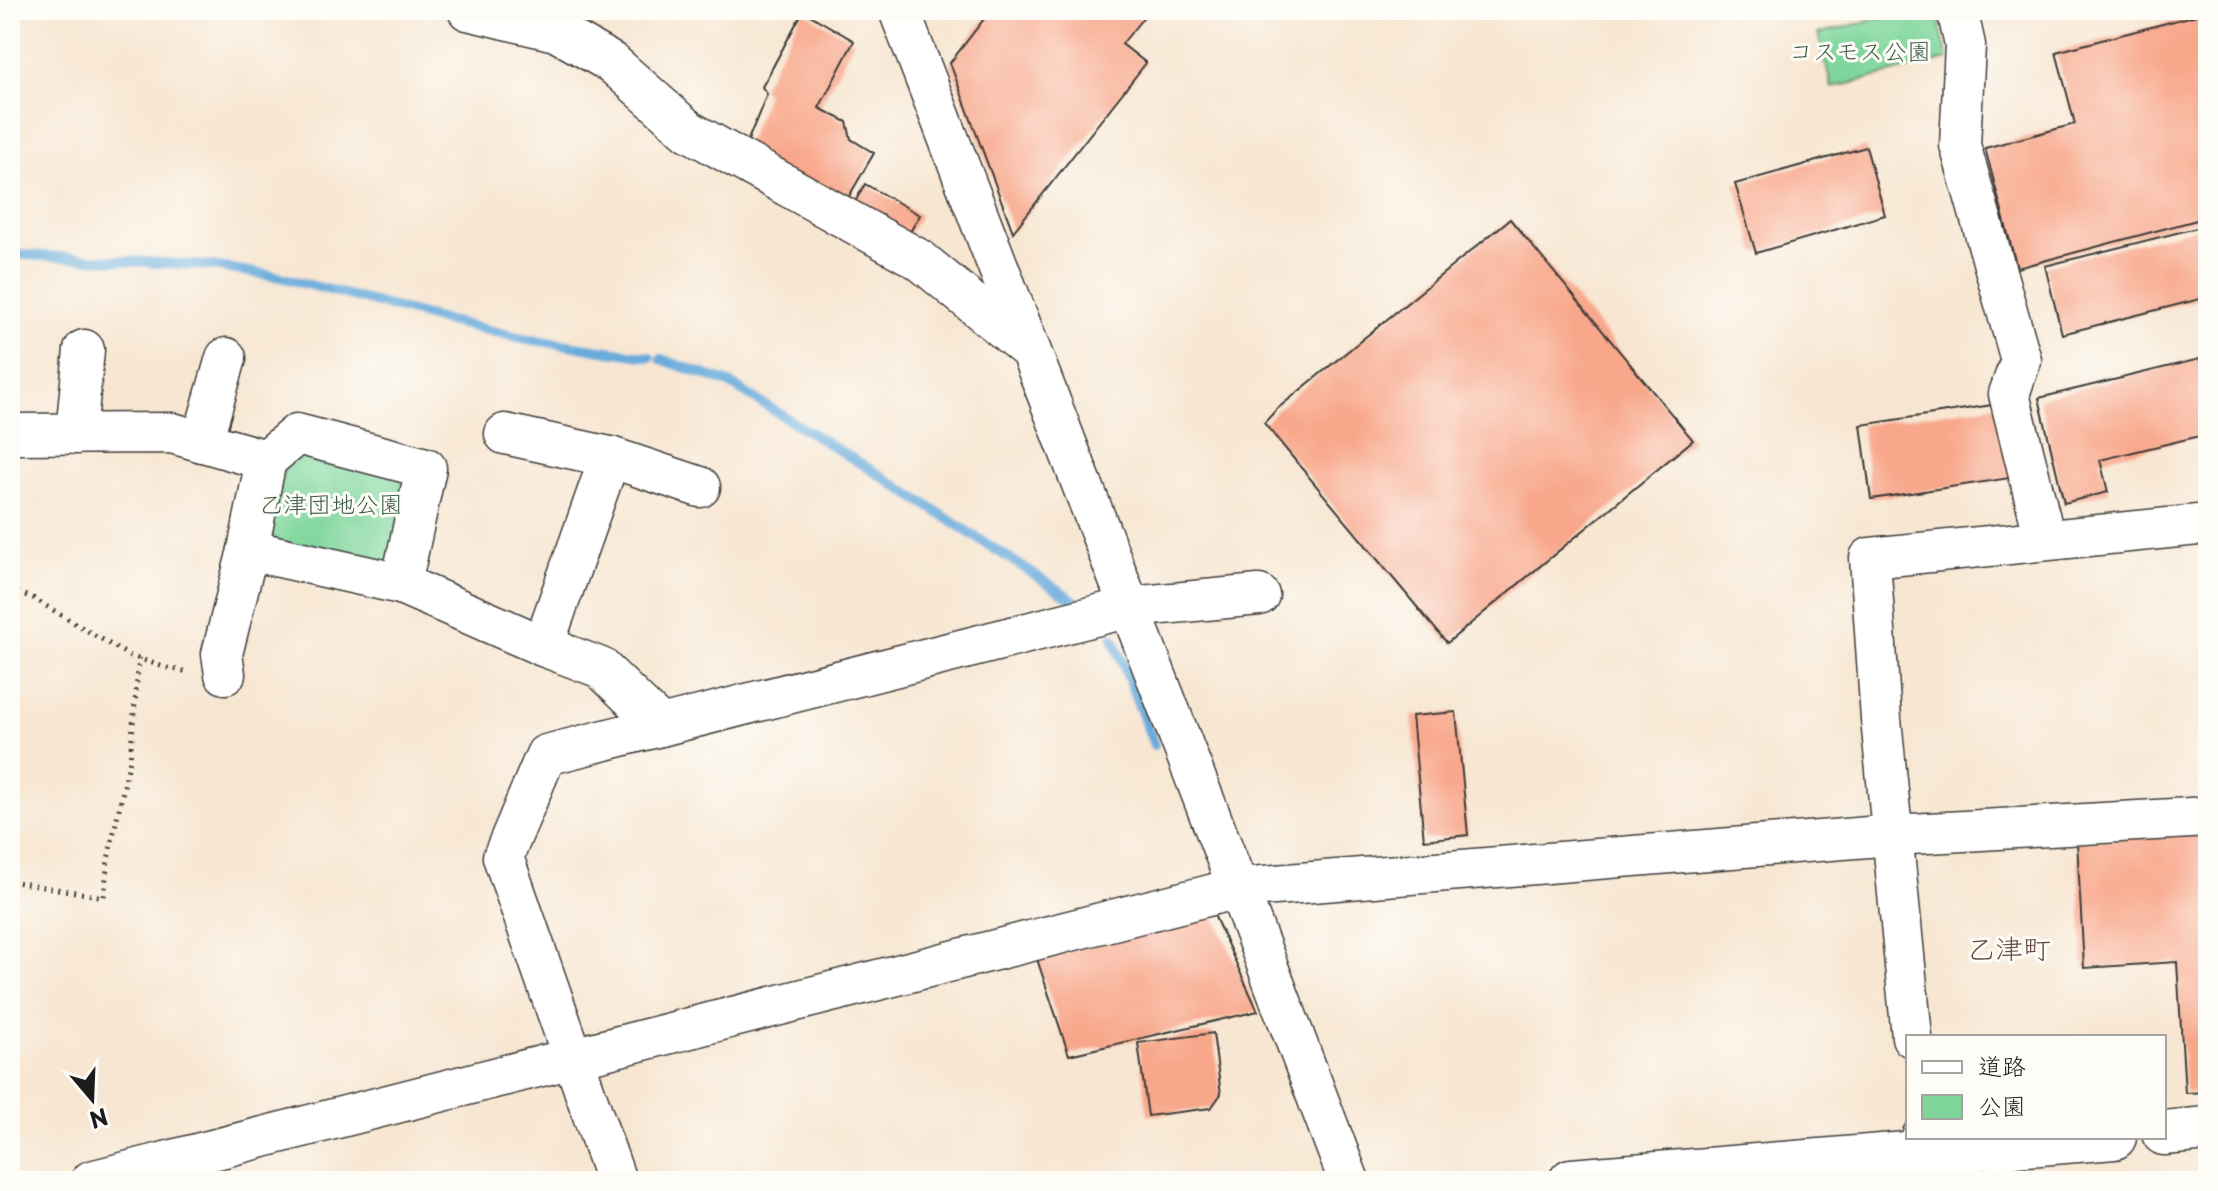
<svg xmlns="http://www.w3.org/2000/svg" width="2218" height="1191" viewBox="0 0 2218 1191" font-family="'Playpen Sans','Klee One',sans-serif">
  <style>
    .park { fill: #7ed69b; stroke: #4d795c; stroke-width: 2 }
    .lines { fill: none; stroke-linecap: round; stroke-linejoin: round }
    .stream { stroke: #67abdc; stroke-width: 10 }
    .building { fill: #f8a78b }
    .minor-casing { stroke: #3d3a37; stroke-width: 43 }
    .highway-casing { stroke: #3d3a37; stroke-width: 47 }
    .path { stroke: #3d3a37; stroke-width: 5; stroke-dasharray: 2 6; stroke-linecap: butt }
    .minor { stroke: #fff; stroke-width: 40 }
    .highway { stroke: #fff; stroke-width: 44 }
    .labels { text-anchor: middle; stroke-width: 6; stroke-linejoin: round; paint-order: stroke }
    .park-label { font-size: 24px; fill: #3e5d48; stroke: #fdfcf7 }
    .quarter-label { font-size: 28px; fill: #694d43; stroke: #fdfcf7 }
  </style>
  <rect width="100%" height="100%" fill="#fdfcf7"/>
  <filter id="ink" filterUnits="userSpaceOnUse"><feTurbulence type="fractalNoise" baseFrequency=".0125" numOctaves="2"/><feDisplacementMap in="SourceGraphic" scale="16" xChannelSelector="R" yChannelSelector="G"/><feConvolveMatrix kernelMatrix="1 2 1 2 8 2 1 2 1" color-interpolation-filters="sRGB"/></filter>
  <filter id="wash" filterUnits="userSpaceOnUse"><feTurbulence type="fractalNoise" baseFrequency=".006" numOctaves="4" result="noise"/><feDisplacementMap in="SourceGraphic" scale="32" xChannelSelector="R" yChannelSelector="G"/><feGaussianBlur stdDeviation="1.8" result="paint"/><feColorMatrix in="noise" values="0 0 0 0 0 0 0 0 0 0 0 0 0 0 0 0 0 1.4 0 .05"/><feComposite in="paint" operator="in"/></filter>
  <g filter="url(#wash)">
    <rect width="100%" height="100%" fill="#f7e6d1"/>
    <g class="park">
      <polygon points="1912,10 1936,10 1948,59 1832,88 1818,34"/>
      <polygon points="299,446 404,474 393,559 380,566 277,542 268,531 287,456"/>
    </g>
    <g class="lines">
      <g class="stream">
        <polyline points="10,254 212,266 280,277 434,318 527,339 650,357"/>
        <polyline points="661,359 729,383 883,477 1080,604"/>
        <polyline points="1113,638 1154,745"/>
      </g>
    </g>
    <g id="blocks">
      <g class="building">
        <polygon points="991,10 1149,10 1122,44 1146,63 1013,232 950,63"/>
        <polygon points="1477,10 1510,10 1510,11 1479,19"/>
        <polygon points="803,11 854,41 819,108 847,122 851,139 874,153 844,205 743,152 767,94 762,87"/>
        <polygon points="2208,12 2208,217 2017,268 1985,148 2075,124 2056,52"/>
        <polygon points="1866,147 1885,215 1756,253 1735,184"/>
        <polygon points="865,184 920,215 907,237 852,207"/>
        <polygon points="1510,219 1693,440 1447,643 1264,423 1277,409"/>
        <polygon points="2208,225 2208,297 2062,334 2045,266"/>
        <polygon points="2208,357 2208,434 2100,460 2108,492 2064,503 2039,398"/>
        <polygon points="1999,404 2010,478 1871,499 1861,425"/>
        <polygon points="1456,712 1468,835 1424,840 1412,716"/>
        <polygon points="2208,832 2208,1092 2185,1093 2177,962 2084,968 2077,841"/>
        <polygon points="1214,915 1258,1011 1069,1055 1037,959"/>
        <polygon points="1213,1033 1221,1094 1211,1108 1148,1116 1138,1043"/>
      </g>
    </g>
  </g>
  <g filter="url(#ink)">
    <use href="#blocks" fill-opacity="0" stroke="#3d3a37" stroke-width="2"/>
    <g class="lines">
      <g class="minor-casing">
        <g id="minor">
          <polyline points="468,10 556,31 612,63 689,131 920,260 1027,348"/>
          <polyline points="899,10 1238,888 1349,1181"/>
          <polyline points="1957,10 1965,45 1960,145 2021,360 2009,394 2045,539"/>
          <polyline points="10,434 172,433 266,460 248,550 401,584 543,646 601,668 661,726"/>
          <polyline points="76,434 84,350"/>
          <polyline points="505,434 610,457 700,487"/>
          <polyline points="202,442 226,358"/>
          <polyline points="266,460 297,434 426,468 401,584"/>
          <polyline points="543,646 610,457"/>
          <polyline points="225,674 222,654 248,550"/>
          <polyline points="1912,1037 1881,719 1870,558 2208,524"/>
          <polyline points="1922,1137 1926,1181"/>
          <polyline points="91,1181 1238,888 1893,835 2208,817"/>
          <polyline points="616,1181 503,857 546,755 1130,607 1259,595"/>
        </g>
      </g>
      <g class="highway-casing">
        <g id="highway">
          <polyline points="2164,1133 2208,1129"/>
          <polyline points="1571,1181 2114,1137"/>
        </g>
      </g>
      <g class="path">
        <polyline points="10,590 33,598 128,655 167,668 189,672"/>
        <polyline points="10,881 104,897 108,859 130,759 139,658"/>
      </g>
      <use href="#minor" class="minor"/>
      <use href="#highway" class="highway"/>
    </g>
  </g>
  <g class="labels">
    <g class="park-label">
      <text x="1860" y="60">コスモス公園</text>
      <text x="331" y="513">乙津団地公園</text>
    </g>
    <g class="quarter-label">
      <text x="2009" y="959">乙津町</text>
    </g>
  </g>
  <rect width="2218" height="1191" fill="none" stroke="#fdfcf7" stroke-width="40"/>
  <rect x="1906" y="1035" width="260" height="104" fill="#fdfcf7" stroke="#a3a29f" stroke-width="2"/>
  <rect x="1922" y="1061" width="40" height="12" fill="#ffffff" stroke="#a3a29f" stroke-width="2"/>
  <text x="1978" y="1075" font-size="24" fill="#1c1c1c">道路</text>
  <rect x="1922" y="1095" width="40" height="24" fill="#7ed69b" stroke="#a3a29f" stroke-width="2"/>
  <text x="1978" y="1115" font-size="24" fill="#1c1c1c">公園</text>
  <g transform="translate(92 1099) rotate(161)" stroke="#fdfcf7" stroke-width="6" paint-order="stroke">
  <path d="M0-6L14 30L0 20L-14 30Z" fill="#1c1c1c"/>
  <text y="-12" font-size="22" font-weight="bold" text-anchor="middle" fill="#1c1c1c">N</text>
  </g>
</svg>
